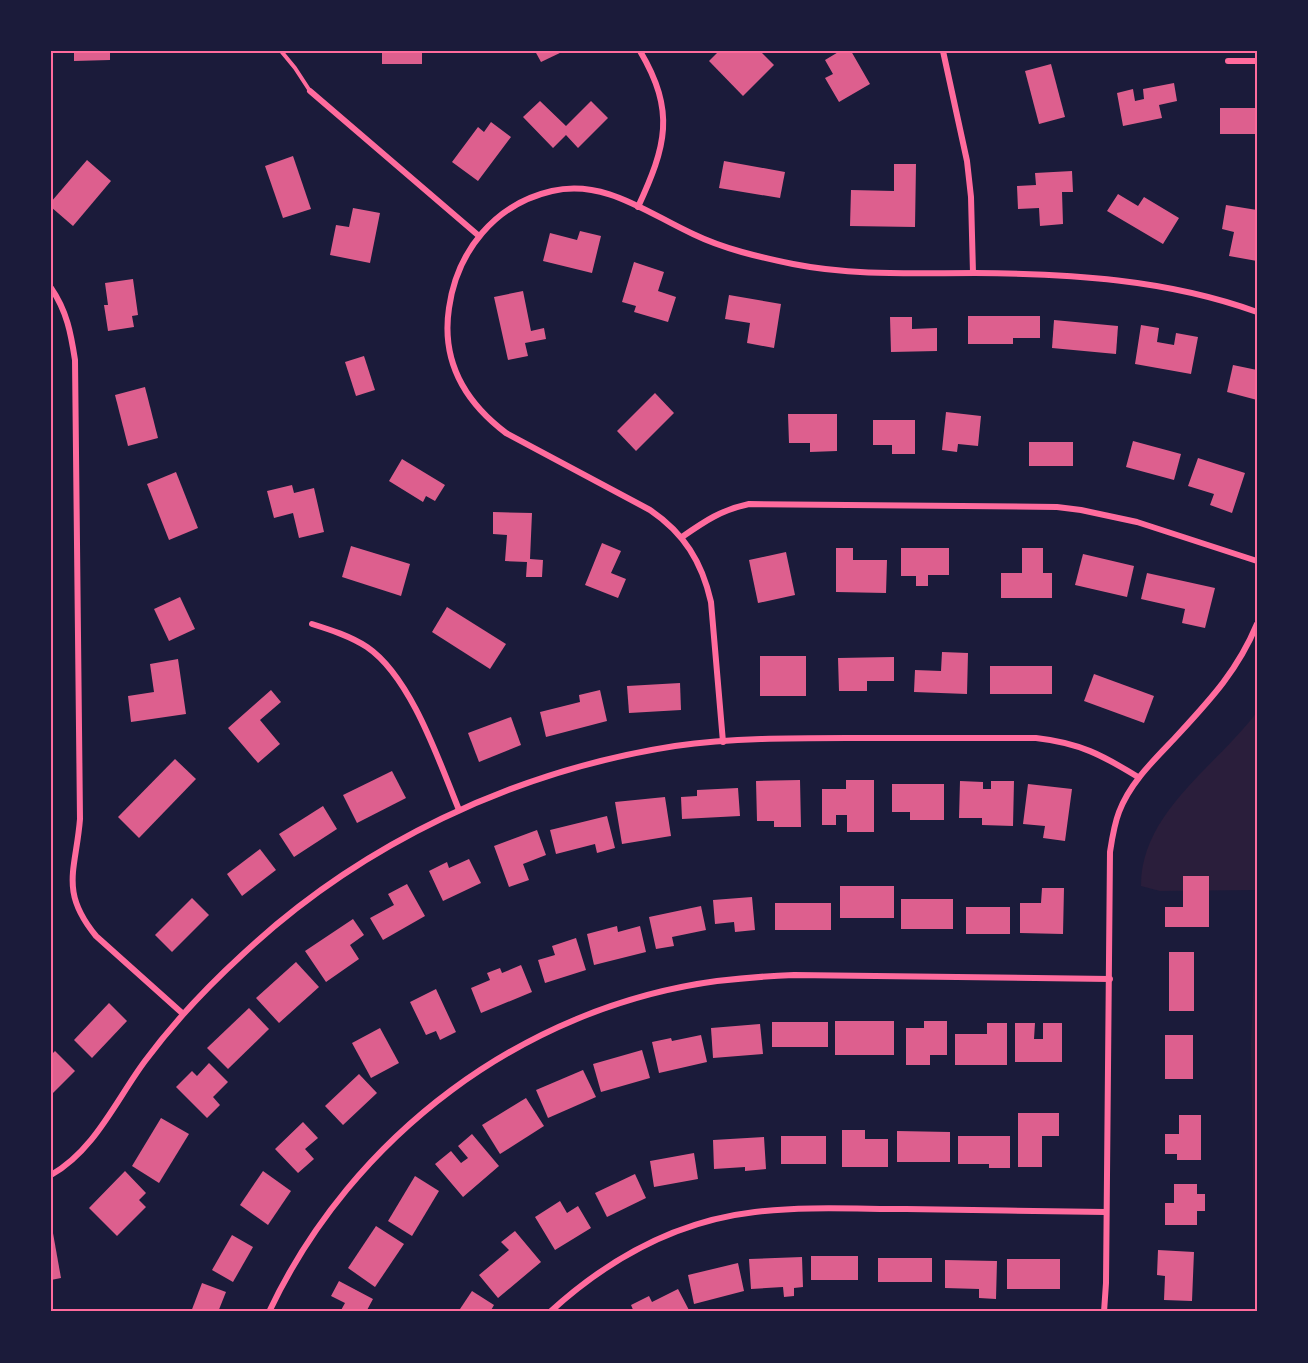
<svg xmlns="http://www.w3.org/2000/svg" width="1308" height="1363" viewBox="0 0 1308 1363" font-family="'Fira Sans Condensed',sans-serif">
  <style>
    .green { fill: #2a1e3b }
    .building { fill: #dd5f8e }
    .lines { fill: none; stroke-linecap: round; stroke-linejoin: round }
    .service { stroke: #ff6b9d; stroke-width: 4 }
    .minor { stroke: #ff6b9d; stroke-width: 6 }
    .neatline { fill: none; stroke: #ff6b9d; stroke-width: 2 }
  </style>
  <rect width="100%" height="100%" fill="#1b1b3a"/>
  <g class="green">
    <path d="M1257 712V890L1160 891 1141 886C1141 812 1216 767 1257 712Z"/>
    <polygon points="1257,904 1257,1312 1255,1312 1251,1043"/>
  </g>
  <g class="building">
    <polygon points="74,51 110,51 110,60 74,61"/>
    <rect x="382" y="51" width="40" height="13"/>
    <polygon points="535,51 564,51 541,62"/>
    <polygon points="719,51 760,51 774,65 743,96 709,61"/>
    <polygon points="840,51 851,51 870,84 839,102 825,78 833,74 825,60"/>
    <polygon points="1051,64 1065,117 1039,124 1025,71"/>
    <polygon points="1174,83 1177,101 1159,105 1162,118 1123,126 1117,93 1133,89 1135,101 1144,99 1143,89"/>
    <polygon points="540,101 566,126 591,101 608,118 578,148 566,135 553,148 523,117"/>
    <rect x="1220" y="108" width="37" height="26"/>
    <polygon points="491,122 511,137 478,181 452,162 478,127 484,132"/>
    <polygon points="293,156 311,209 283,218 265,166"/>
    <polygon points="87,160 111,181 73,226 51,207 51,202"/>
    <polygon points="724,161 785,172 780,198 719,188"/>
    <polygon points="894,164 916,164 915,227 850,226 851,190 894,191"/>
    <polygon points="1072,171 1073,192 1062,192 1063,224 1040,226 1039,208 1018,209 1017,186 1036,185 1035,173"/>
    <polygon points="1118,194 1138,206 1144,197 1179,218 1163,244 1107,211"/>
    <polygon points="1226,205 1257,210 1257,261 1229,256 1234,232 1222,229"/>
    <polygon points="353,208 380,213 370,263 330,255 336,225 349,227"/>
    <polygon points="580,231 601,236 592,273 543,261 550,233 577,240"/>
    <polygon points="634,262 664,272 658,291 676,297 668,322 634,312 636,306 622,302"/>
    <polygon points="133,279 138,315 132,316 134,327 108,331 104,305 108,305 105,283"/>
    <polygon points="523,291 531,331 544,328 546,339 525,343 528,356 508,360 494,297"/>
    <polygon points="729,295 781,304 774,348 747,343 750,323 725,319"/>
    <polygon points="968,316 1040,316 1040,338 1013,338 1013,344 968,344"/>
    <polygon points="890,317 912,317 912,329 937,328 937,351 891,352"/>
    <polygon points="1054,320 1118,326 1116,354 1052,348"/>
    <polygon points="1141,325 1159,328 1157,342 1174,345 1176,333 1198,337 1191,374 1135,364"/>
    <polygon points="364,356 375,390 356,396 345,362"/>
    <polygon points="1233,365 1257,370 1257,400 1227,392"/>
    <polygon points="145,387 158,438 128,446 115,395"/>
    <polygon points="655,393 674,413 636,451 617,431"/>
    <polygon points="946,412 981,416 978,446 958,444 957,452 942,450"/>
    <polygon points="788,414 837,414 837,451 810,452 810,443 789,443"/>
    <polygon points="873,420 915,420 915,454 892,454 892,445 873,445"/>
    <polygon points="1133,441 1181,454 1174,480 1126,467"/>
    <rect x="1029" y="442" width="44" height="24"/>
    <polygon points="1198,458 1245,473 1232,513 1210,505 1214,494 1188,486"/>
    <polygon points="402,459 445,485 435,501 426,496 423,502 389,481"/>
    <polygon points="176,472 198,528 169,540 147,484"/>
    <polygon points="292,485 294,493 314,488 324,532 299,538 293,513 274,518 267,491"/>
    <polygon points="493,512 532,513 530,559 543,560 542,577 526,577 527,562 505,561 507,535 493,534"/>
    <polygon points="602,543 621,551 611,573 626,579 618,598 585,585"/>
    <polygon points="351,546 410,564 401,596 342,577"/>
    <polygon points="836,548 853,548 853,560 887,560 886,593 836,592"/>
    <polygon points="901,548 949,548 949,575 928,575 928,586 916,586 916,576 901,576"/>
    <polygon points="1022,548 1043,548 1043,573 1052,573 1052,598 1001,598 1001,573 1022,573"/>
    <polygon points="786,552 795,595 758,603 749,560"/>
    <polygon points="1083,554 1134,566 1127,597 1075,585"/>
    <polygon points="1147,573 1215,588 1205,628 1182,623 1185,609 1141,599"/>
    <polygon points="180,597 195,629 169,641 154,609"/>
    <polygon points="447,607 506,644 490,669 432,632"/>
    <polygon points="942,652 968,653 967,694 914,692 915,670 941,671"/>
    <rect x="760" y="656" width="46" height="40"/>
    <polygon points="894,657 894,681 867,681 867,691 839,691 838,658"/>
    <polygon points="178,659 186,714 131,722 128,696 154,692 150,664"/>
    <rect x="990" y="666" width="62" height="28"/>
    <polygon points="1094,674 1154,696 1144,723 1084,701"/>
    <polygon points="680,683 681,710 629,713 627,686"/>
    <polygon points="271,690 281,702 260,720 280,744 258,763 228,728"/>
    <polygon points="600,690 607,721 546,737 540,712 580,702 579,695"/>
    <polygon points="511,717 521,745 479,762 468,733"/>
    <polygon points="175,759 196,779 139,838 118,817"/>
    <polygon points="392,771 406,798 357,823 343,795"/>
    <polygon points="800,780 801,827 774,827 774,821 757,821 756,781"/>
    <polygon points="846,780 874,780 874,832 847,832 847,815 836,815 836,825 822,825 822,789 846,789"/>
    <polygon points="960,781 983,782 983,789 991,789 991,781 1014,781 1013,826 982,825 982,818 959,818"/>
    <polygon points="892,784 944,784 944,820 910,820 910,812 892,812"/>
    <polygon points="1028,784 1072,789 1065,841 1043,838 1045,826 1023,824"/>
    <polygon points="738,788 740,816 682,819 681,797 697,796 697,790"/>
    <polygon points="665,797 671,836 622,844 615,802"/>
    <polygon points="323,806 337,829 294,857 279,834"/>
    <polygon points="607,816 615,848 597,853 595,844 556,854 550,830"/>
    <polygon points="537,830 546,855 523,864 529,880 509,887 494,846"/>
    <polygon points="260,849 276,870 242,896 227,874"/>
    <polygon points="469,859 481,883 443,901 429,871 447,862 449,868"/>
    <polygon points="1183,876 1209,876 1209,927 1165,927 1165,907 1183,907"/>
    <polygon points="407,884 425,916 383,940 370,918 394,905 388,894"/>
    <rect x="840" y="886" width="54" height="32"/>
    <polygon points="1042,888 1064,888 1063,934 1020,933 1020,903 1041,903"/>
    <polygon points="752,897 755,930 735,932 734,922 715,924 713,900"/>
    <polygon points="192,898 209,915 172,952 155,935"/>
    <rect x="901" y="899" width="52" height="30"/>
    <rect x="775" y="903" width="56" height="27"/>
    <polygon points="701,906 706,930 672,937 674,946 656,949 649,917"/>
    <rect x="966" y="907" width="44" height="27"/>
    <polygon points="353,919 364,935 350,945 359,959 326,982 305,951"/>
    <polygon points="617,926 618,932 640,926 646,952 594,965 587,934"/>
    <polygon points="576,938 586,970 545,983 538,960 555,955 552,946"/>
    <rect x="1169" y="952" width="25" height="59"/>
    <polygon points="296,962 319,987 279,1023 256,998"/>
    <polygon points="521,965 532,992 481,1013 471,988 490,980 487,973 500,968 502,973"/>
    <polygon points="436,989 456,1032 440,1040 436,1031 426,1035 410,1002"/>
    <polygon points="109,1003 127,1021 92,1058 74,1040"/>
    <polygon points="249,1008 269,1029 228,1069 207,1048"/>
    <rect x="835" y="1021" width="59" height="34"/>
    <polygon points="924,1021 947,1021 947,1055 930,1055 930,1065 906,1065 906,1028 924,1028"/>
    <rect x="772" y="1022" width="56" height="25"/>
    <polygon points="987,1023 1007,1023 1007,1065 955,1065 955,1034 987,1034"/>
    <polygon points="1015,1023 1035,1023 1034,1039 1043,1039 1043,1023 1062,1023 1062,1062 1015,1062"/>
    <polygon points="760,1024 763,1054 713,1058 711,1028"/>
    <polygon points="380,1028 399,1063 371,1078 352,1043"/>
    <polygon points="701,1035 707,1062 659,1073 652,1042 671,1038 672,1041"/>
    <rect x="1165" y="1035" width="28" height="44"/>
    <polygon points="642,1050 650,1078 601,1092 593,1064"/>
    <polygon points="55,1051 75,1071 51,1095 51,1055"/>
    <polygon points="209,1063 228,1082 213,1097 220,1105 207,1118 176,1087 192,1071 197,1076"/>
    <polygon points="583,1070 596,1097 548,1118 536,1090"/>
    <polygon points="359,1074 377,1093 343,1125 325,1106"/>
    <polygon points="526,1098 544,1126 500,1154 482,1125"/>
    <polygon points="1018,1113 1059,1113 1059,1136 1042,1136 1042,1167 1018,1167"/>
    <polygon points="1179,1115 1201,1115 1201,1160 1177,1160 1177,1154 1165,1154 1165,1134 1179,1134"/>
    <polygon points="161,1118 189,1134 159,1183 132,1166"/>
    <polygon points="303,1122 318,1138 305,1149 314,1159 298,1173 275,1149"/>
    <polygon points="842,1130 865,1130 865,1139 888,1139 888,1167 842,1167"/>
    <polygon points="897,1131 950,1132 950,1162 897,1162"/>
    <polygon points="472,1134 499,1166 463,1197 435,1164 451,1151 461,1163 468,1158 458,1146"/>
    <rect x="781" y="1136" width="45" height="28"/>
    <polygon points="958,1136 1010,1136 1010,1168 989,1168 989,1164 958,1164"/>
    <polygon points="764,1137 766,1169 745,1171 745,1167 714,1169 713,1140"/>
    <polygon points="694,1153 698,1179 654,1187 650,1161"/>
    <polygon points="125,1171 146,1193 139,1200 146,1207 117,1236 89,1208"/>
    <polygon points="263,1171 291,1191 268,1225 240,1205"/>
    <polygon points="635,1174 646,1198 607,1217 595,1193"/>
    <polygon points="415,1176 439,1191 412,1236 388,1221"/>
    <polygon points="1174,1184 1197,1184 1197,1194 1205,1194 1205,1211 1197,1211 1197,1225 1165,1225 1165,1203 1174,1203"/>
    <polygon points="560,1201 567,1213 578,1206 591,1228 555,1250 535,1217"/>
    <polygon points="51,1222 61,1278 51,1280"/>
    <polygon points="376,1226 404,1244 375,1287 348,1268"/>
    <polygon points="515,1231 541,1262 498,1298 479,1275 509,1250 501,1242"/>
    <polygon points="232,1235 253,1247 233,1282 212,1270"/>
    <polygon points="1158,1250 1194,1252 1192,1301 1164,1300 1165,1276 1157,1275"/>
    <rect x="811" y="1256" width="47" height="24"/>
    <polygon points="802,1257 803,1287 794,1288 794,1296 784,1297 783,1287 751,1289 749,1259"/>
    <rect x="878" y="1258" width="54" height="24"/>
    <rect x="1007" y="1259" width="53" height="30"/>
    <polygon points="945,1260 997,1261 996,1299 979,1298 979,1289 945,1288"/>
    <polygon points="738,1263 744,1291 694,1304 688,1275"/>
    <polygon points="339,1281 373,1299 366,1312 340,1312 345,1303 331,1296"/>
    <polygon points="202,1283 226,1292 218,1312 191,1312"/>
    <polygon points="678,1289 690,1312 634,1312 631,1305 649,1296 652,1302"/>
    <polygon points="472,1291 494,1305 490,1312 458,1312"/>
  </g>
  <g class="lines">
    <polyline class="service" points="281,51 295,68 310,91"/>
    <g class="minor">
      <polyline points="943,51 967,161 971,197 973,273"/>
      <polyline points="1228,61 1257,61"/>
      <polyline points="310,91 479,236"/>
      <path d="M638 207C666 146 676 112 640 51"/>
      <path d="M51 288C67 311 71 334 75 360L80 819C76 870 59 891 96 936L182 1013"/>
      <path d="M682 537C705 521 721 510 749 504L1057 507 1081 510 1137 522 1257 561"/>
      <path d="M312 624C331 630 350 636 367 647 411 677 439 761 459 810"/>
      <path d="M723 742 711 602C702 562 684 533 650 510L506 433C465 402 441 361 449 308 457 251 495 204 552 191 605 179 647 213 693 234 724 249 759 257 793 264 853 276 914 273 975 273 1071 274 1166 279 1257 312"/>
      <path d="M51 1175C95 1150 116 1100 145 1061 174 1022 206 988 242 955 360 844 514 771 675 746 732 738 790 738 847 738 910 738 973 738 1036 738 1080 743 1102 755 1138 777"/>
      <path d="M269 1312C352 1136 523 1007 717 981 743 978 768 976 794 975L1110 979"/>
      <path d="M550 1312C608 1259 677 1221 755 1212 805 1206 856 1209 906 1209 973 1210 1039 1211 1106 1212"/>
      <path d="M1104 1312 1106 1283 1110 852C1112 839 1114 825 1119 812 1130 783 1153 761 1174 739 1209 701 1237 672 1257 624"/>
    </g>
  </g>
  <rect width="1308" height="1363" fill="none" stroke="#1b1b3a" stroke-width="105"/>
  <rect x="52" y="52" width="1204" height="1258" class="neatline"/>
</svg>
